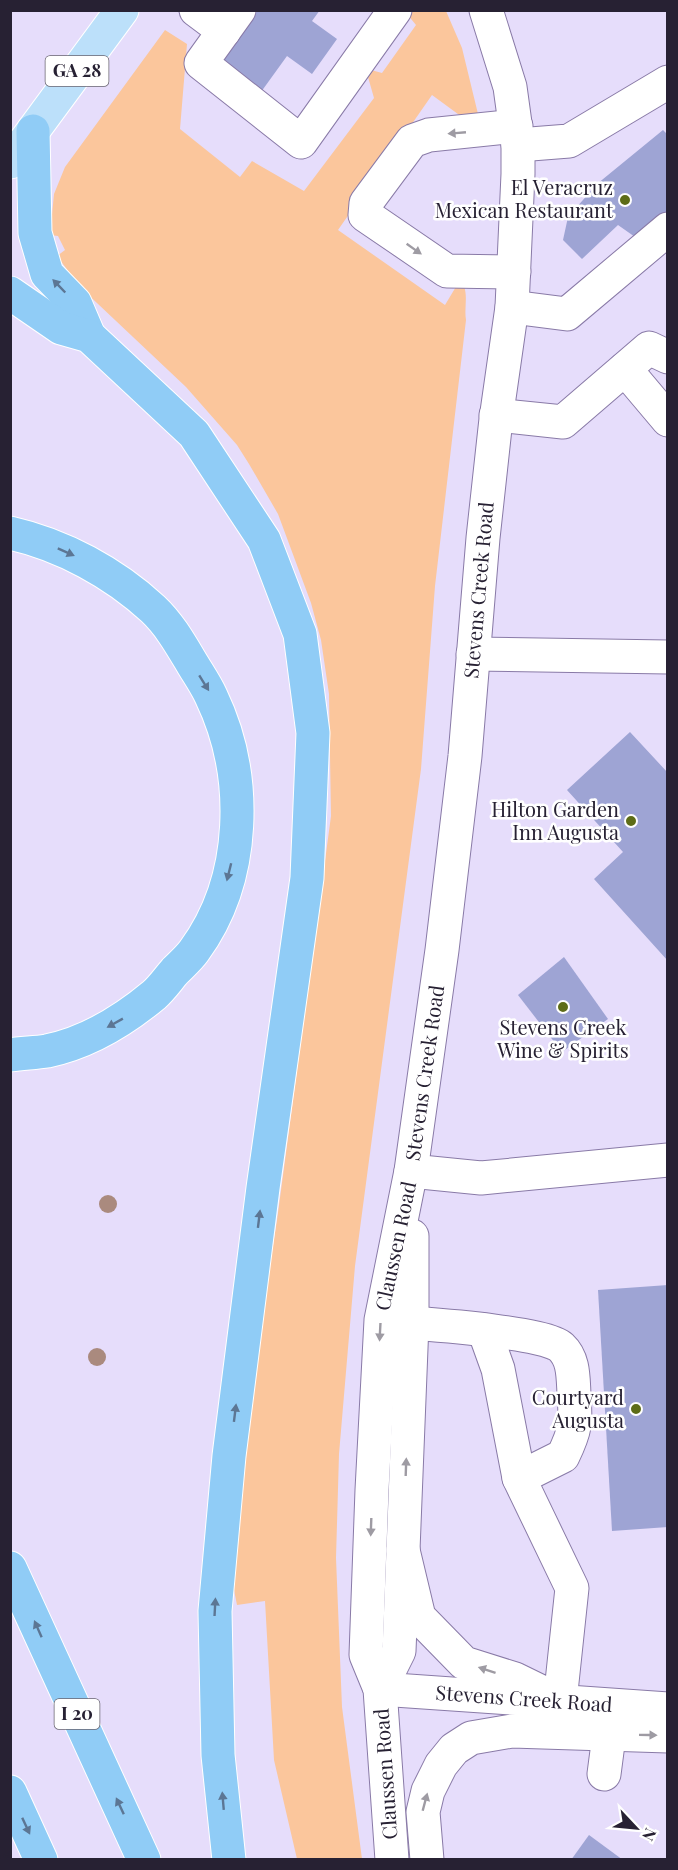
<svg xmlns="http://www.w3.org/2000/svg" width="678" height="1870" viewBox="0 0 678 1870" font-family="'Playfair Display',serif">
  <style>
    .grass { fill: #fbc69c }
    .building { fill: #9ea4d4 }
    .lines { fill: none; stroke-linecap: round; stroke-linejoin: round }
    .minor-casing { stroke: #897aa7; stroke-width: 35 }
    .major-casing { stroke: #fff; stroke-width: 35 }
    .highway-casing { stroke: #fff; stroke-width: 35 }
    .minor { stroke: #fff; stroke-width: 33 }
    .major { stroke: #bce0fa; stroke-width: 33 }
    .highway { stroke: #90ccf6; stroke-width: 33 }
    .tree { fill: #aa8a7e }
    .oneway { fill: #9e9ba3 }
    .oneway2 { fill: #5c7694 }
    .poi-dot { fill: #5d6c17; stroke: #fff; stroke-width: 2 }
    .labels { text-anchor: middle; stroke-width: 5; stroke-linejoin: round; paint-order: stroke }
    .shield { fill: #fff; stroke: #686470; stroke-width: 1.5 }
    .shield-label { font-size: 18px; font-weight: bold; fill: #272133 }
    .poi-label { font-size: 20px; fill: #272133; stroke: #fff; text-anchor: end }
    .street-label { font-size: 20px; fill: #272133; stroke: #fff }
  </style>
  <rect width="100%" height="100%" fill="#e6ddfb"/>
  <path class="grass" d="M408 11H446L462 48 478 114 462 117 432 95 338 230 445 305 457 285 464 286C468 298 464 308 466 320L435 586 421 769 355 1266 339 1454 336 1558 342 1707 362 1859H297L274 1760 265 1601 237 1605 232 1580V1509L277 1220 331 816 329 694 321 640 311 603 278 514 249 464 237 445 186 387 80 287 57 256 65 250 58 236 50 235 54 194 65 167 165 30 187 44 180 129 240 177 252 161 304 191 374 98 368 77 371 70 382 73 416 25 407 14Z"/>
  <g class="building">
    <polygon points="258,10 320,10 312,21 337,39 312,74 287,56 261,92 220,63"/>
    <polygon points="663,130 668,135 668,226 645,244 618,225 582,259 563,240 568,217 597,184"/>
    <polygon points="630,732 668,773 668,961 594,879 623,852 567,790"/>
    <polygon points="564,957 608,1019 562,1052 518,995"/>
    <polygon points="668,1285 668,1527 612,1531 598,1290"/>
    <polygon points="589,1835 623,1860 571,1860"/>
  </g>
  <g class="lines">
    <g class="minor-casing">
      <g id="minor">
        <polyline points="196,10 224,31"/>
        <polyline points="239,10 201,63 301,142 395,10"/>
        <polyline points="518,145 569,141 668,82"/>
        <polyline points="514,272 447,271 365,215 366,203 412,141 429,135 516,126"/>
        <polyline points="512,307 567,314 668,229"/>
        <polyline points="625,369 668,420"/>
        <polyline points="496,415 563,422 649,348 668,357"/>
        <polyline points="473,654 668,657"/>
        <polyline points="411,1171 481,1178 668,1160"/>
        <path d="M412 1323C437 1325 546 1333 561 1347 574 1359 573 1377 574 1394 576 1423 576 1429 563 1456L519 1478"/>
        <polyline points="403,1550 419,1617 464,1663 515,1679 560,1701 572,1588 519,1478 498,1369 484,1330"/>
        <polyline points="380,1689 399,1651 412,1323 412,1236"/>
        <polyline points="380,1689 668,1709"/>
        <polyline points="604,1774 612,1713"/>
        <polyline points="392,1860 380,1689 366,1655 372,1490 381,1320 411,1171 442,950 465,756 483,538 496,419 512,307 518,174 518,145 510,87 486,10"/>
        <polyline points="427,1860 423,1812 428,1791 441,1765 454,1749 471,1738 512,1731 668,1736"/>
      </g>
    </g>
    <g class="major-casing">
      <polyline id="major" points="10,162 122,10"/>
    </g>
    <g class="highway-casing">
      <g id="highway">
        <polyline points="33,131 35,233 47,274 75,303 89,336"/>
        <polyline points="10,293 61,328 89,336 194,434 264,540 300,634 313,733 307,878 263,1188 229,1456 215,1611 218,1755 229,1860"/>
        <path d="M10 533C63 545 114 573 153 609 170 625 181 645 193 665 199 675 206 685 211 696 249 775 247 879 194 951 189 958 182 964 175 971 168 979 162 988 154 995 124 1020 86 1043 47 1051 35 1053 22 1053 10 1055"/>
        <polyline points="10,1568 144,1860"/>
        <polyline points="10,1792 41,1860"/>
      </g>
    </g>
    <use href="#minor" class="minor"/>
    <use href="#major" class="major"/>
    <use href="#highway" class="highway"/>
  </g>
  <g class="tree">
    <circle cx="108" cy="1204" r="9"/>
    <circle cx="97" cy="1357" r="9"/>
  </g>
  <defs><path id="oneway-solid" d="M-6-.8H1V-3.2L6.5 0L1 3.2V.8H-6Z" transform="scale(1.5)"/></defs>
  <g class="oneway">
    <use href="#oneway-solid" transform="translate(457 133) rotate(175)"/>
    <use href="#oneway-solid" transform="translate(414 249) rotate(35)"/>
    <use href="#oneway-solid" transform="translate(380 1332) rotate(93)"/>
    <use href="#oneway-solid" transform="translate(406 1467) rotate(-88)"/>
    <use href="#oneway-solid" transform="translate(371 1527) rotate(92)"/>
    <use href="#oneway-solid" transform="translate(487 1670) rotate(-162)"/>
    <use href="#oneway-solid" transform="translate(648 1735) rotate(1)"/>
    <use href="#oneway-solid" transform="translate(425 1802) rotate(-75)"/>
  </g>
  <g class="oneway2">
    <use href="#oneway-solid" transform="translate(59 286) rotate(-134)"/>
    <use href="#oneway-solid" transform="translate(66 552) rotate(24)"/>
    <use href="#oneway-solid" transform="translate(204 683) rotate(58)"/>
    <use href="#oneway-solid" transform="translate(229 872) rotate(104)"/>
    <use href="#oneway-solid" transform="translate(115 1023) rotate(151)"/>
    <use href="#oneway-solid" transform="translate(259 1219) rotate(-83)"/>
    <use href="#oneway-solid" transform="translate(235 1413) rotate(-83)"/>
    <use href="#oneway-solid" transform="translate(215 1607) rotate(-87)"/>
    <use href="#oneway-solid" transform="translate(38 1629) rotate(-114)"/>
    <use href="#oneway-solid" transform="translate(223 1801) rotate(-95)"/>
    <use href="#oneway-solid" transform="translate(120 1806) rotate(-115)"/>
    <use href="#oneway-solid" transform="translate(26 1826) rotate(65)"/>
  </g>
  <g class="poi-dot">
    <circle cx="625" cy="200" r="6"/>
    <circle cx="631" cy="821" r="6"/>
    <circle cx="563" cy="1007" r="6"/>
    <circle cx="636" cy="1409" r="6"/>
  </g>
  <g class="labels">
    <g class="shield">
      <rect x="45.5" y="56" width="63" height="30" rx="4.5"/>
      <rect x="54.5" y="1699" width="45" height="30" rx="4.5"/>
    </g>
    <g class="shield-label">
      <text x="77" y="77">GA 28</text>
      <text x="77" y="1720">I 20</text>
    </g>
    <g class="poi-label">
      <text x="613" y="195">El Veracruz<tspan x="613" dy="23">Mexican Restaurant</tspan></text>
      <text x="619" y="817">Hilton Garden<tspan x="619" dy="23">Inn Augusta</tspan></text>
      <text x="563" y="1035" text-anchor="middle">Stevens Creek<tspan x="563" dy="23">Wine &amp; Spirits</tspan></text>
      <text x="624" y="1405">Courtyard<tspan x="624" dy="23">Augusta</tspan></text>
    </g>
    <g class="street-label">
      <text transform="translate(479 590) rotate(-85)" y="7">Stevens Creek Road</text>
      <text transform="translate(425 1073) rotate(-82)" y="7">Stevens Creek Road</text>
      <text transform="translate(396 1246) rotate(-78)" y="7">Claussen Road</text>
      <text transform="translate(524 1699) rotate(4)" y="7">Stevens Creek Road</text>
      <text transform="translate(386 1774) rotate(-94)" y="7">Claussen Road</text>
    </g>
  </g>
  <rect width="678" height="1870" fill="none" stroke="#272133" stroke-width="24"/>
  <g transform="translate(636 1828) rotate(116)" stroke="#ffffff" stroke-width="4.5" paint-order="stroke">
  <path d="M0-4.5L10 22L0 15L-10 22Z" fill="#272133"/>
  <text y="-9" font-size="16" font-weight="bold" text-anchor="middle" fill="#272133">N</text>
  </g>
</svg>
